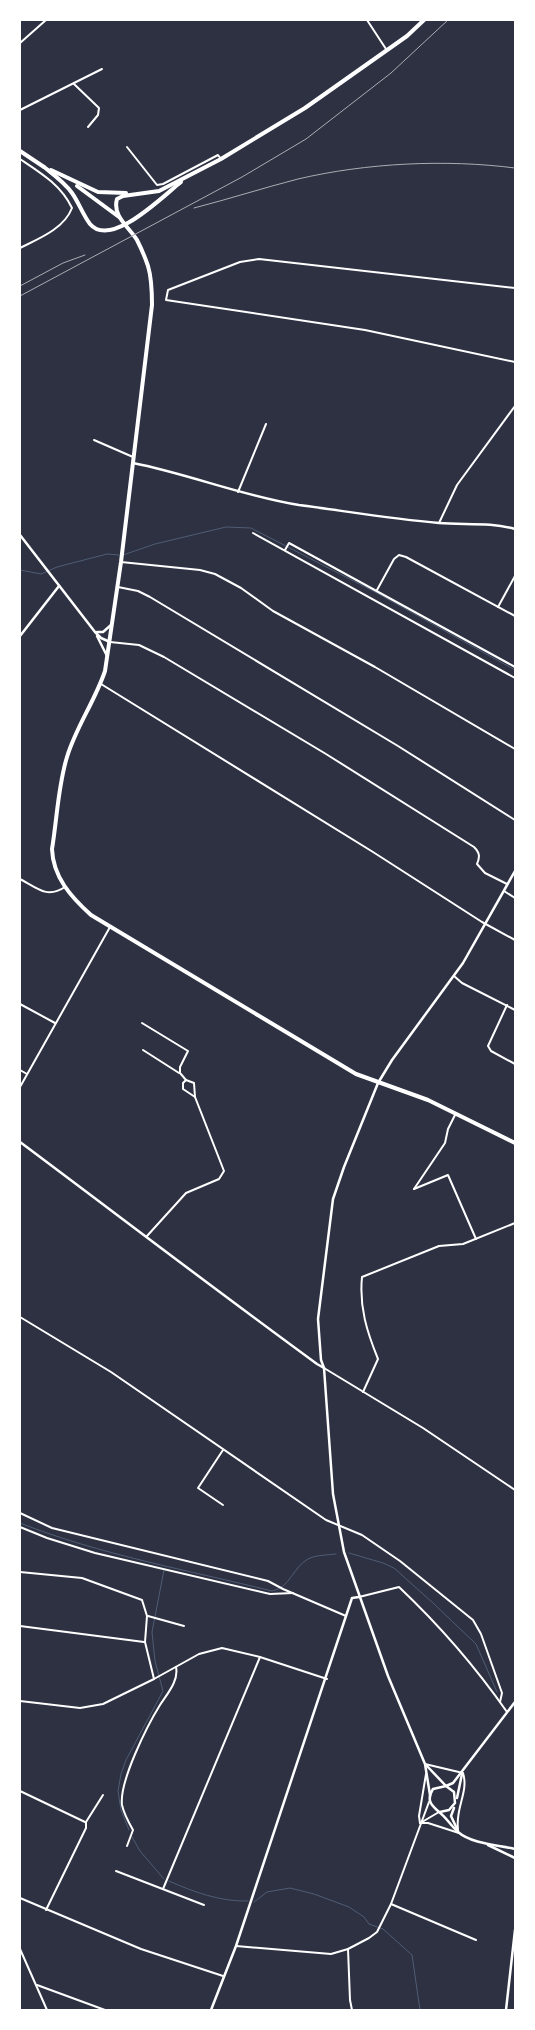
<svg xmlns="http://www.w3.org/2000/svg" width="535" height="2030" viewBox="0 0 535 2030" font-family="'Fira Sans',sans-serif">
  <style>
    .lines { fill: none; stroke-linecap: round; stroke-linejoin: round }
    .stream { stroke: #4f5d75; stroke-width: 1 }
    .minor { stroke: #fff; stroke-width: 2 }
    .tertiary { stroke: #fff; stroke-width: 2.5 }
    .primary { stroke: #fff; stroke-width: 4 }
    .rail { stroke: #abadb3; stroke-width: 1 }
  </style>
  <rect width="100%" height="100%" fill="#2d3142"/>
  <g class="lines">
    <g class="stream">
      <polyline points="123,555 155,544 226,527 251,528 375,592 515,670"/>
      <polyline points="20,570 41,574 57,567 107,554 119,555"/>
      <path d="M20 1523C101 1555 188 1570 272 1591 290 1588 293 1567 308 1559 315 1555 328 1555 336 1554"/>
      <polyline points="349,1553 383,1563 394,1568 433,1603 476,1644 497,1692"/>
      <polyline points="129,1830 121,1810 118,1791 121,1774 126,1760 163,1691 155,1661 152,1632 164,1570"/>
      <polyline points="132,1837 140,1851 164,1879"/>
      <path d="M169 1881C193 1892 222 1902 248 1901"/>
      <polyline points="254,1902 267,1892 290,1888 314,1894 349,1907 364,1917 369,1924 383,1929 412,1955 420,2010"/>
    </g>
    <g class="minor">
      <polyline points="367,20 386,49"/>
      <polyline points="20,43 46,20"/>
      <polyline points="74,84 99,108 98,115 88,127"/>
      <polyline points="20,110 102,69"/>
      <polyline points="127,147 157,185 163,184 218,155 221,159"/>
      <path d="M20 159C41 173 61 185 72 208 64 229 38 239 20 248"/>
      <polyline points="515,288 259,259 240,262 168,290 166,300 365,330 515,362"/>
      <polyline points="94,440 133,457"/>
      <polyline points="238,492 266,424"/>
      <polyline points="439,523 457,485 515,406"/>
      <polyline points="253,533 515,678"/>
      <polyline points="285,550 289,543 515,667"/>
      <polyline points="121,562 200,570 215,574 241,588 273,611 375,667 515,749"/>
      <polyline points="118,587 138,591 150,597 398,746 515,820"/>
      <polyline points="377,590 394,559 399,555 406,557 515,616"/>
      <polyline points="498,607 515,576"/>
      <path d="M110 642 139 645 164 657 326 754 474 847C480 853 480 857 477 864L485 873 507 884"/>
      <polyline points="101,684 373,852 482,922 515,940"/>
      <path d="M20 879C37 888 47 899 65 887"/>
      <polyline points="504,891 515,898"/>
      <polyline points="454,976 462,983 515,1010"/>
      <polyline points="20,1004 55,1023"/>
      <polyline points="507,1005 488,1046 491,1051 515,1064"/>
      <polyline points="142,1023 188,1051 180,1067 180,1073 186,1080 194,1083 195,1097 224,1171 219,1179 186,1193 147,1236"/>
      <polyline points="143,1050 179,1073"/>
      <polyline points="20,1070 27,1074"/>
      <polyline points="186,1080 183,1083 183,1089 195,1097"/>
      <polyline points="20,1087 110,927"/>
      <polyline points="414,1189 448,1175 476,1239"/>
      <polyline points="414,1189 445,1143 448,1129 456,1113"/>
      <polyline points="20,1317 111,1372 326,1520 362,1535 400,1561 473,1620 481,1634 502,1693 500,1702"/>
      <polyline points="324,1368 423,1428 515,1490"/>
      <path d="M363 1392 378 1359C367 1332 359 1307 362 1277L439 1246 463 1244 515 1223"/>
      <polyline points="223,1450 198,1488 223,1505"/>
      <polyline points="20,1513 52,1528 268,1581 283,1589 346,1616"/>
      <polyline points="20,1527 47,1538 95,1553 270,1594 293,1593"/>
      <polyline points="20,1572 82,1578 142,1600 147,1616 145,1642 154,1679"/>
      <path d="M359 1597 399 1587C437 1623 477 1669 507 1712"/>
      <polyline points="148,1616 184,1626"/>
      <polyline points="20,1626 144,1642"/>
      <polyline points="20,1701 80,1708 103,1704 154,1679 199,1654 222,1648 260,1657 327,1679"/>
      <path d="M425 1764 463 1773C469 1792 455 1808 458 1829"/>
      <polyline points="20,1791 85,1822"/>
      <polyline points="422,1822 439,1812"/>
      <polyline points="420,1823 428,1823 459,1833"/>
      <polyline points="420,1823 419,1816 426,1774"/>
      <path d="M127 1846 133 1830C129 1823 124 1814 122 1805 119 1782 147 1726 160 1705 167 1694 179 1681 176 1667"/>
      <polyline points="116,1871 204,1905"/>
      <polyline points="163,1889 260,1657"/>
      <polyline points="20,1898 141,1949 223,1976"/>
      <polyline points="391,1904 476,1940"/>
      <polyline points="46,1910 86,1828 86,1822 103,1795"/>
      <polyline points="236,1946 331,1954 348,1949 369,1938 377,1932 391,1904 429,1802"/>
      <polyline points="20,1949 47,2010"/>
      <polyline points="348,1949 350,2000 352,2010"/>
      <polyline points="37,1985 105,2010"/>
    </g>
    <g class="tertiary">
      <path d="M133 463C189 474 242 496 299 505 345 511 392 519 439 523 464 525 491 522 515 529"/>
      <polyline points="20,535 95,632 101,638 110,642"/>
      <polyline points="97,632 103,632 111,625"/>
      <polyline points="20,636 59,586"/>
      <polyline points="97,636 107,656"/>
      <path d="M20 1142C119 1216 217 1291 317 1364L324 1368"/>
      <polyline points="426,1765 446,1786 453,1783 515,1702"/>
      <polyline points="430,1795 425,1764 388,1676 344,1552 333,1494 324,1368 321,1360 318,1319 333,1199 344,1167 378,1083 392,1060 463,963 515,871"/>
      <polyline points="457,1798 462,1774"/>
      <polyline points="454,1808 451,1816 458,1831"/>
      <path d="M440 1812 449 1810 455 1803 454 1792 446 1786 433 1789C426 1800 431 1805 439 1812 446 1817 451 1826 458 1832 472 1844 498 1845 515 1849"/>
      <polyline points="488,1845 515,1858"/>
      <polyline points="211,2010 236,1946 352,1598 359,1597"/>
      <polyline points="506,2010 515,1930"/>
    </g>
    <g class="primary">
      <path d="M424 20 407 36 305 108 221 159 159 191 123 196 117 199C112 216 129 227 137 240 141 248 145 257 148 266 152 279 152 292 152 305L121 562 105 671C95 701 76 727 67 757 58 786 57 819 52 849 53 877 71 897 91 915L356 1074 428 1100 515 1143"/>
      <polyline points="20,151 44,167"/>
      <path d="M44 167C54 175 65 183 72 193 79 203 83 215 90 224 111 249 163 196 181 182"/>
      <polyline points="51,170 98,192 126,193"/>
      <polyline points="77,186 119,217"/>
    </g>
    <g class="rail">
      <path d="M194 208C229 199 263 188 298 179 366 163 446 159 515 168"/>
      <polyline points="20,286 63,263 85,255"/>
      <polyline points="20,296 242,177 306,139 391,73 448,20"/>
    </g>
  </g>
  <rect width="535" height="2030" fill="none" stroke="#ffffff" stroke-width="42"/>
</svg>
